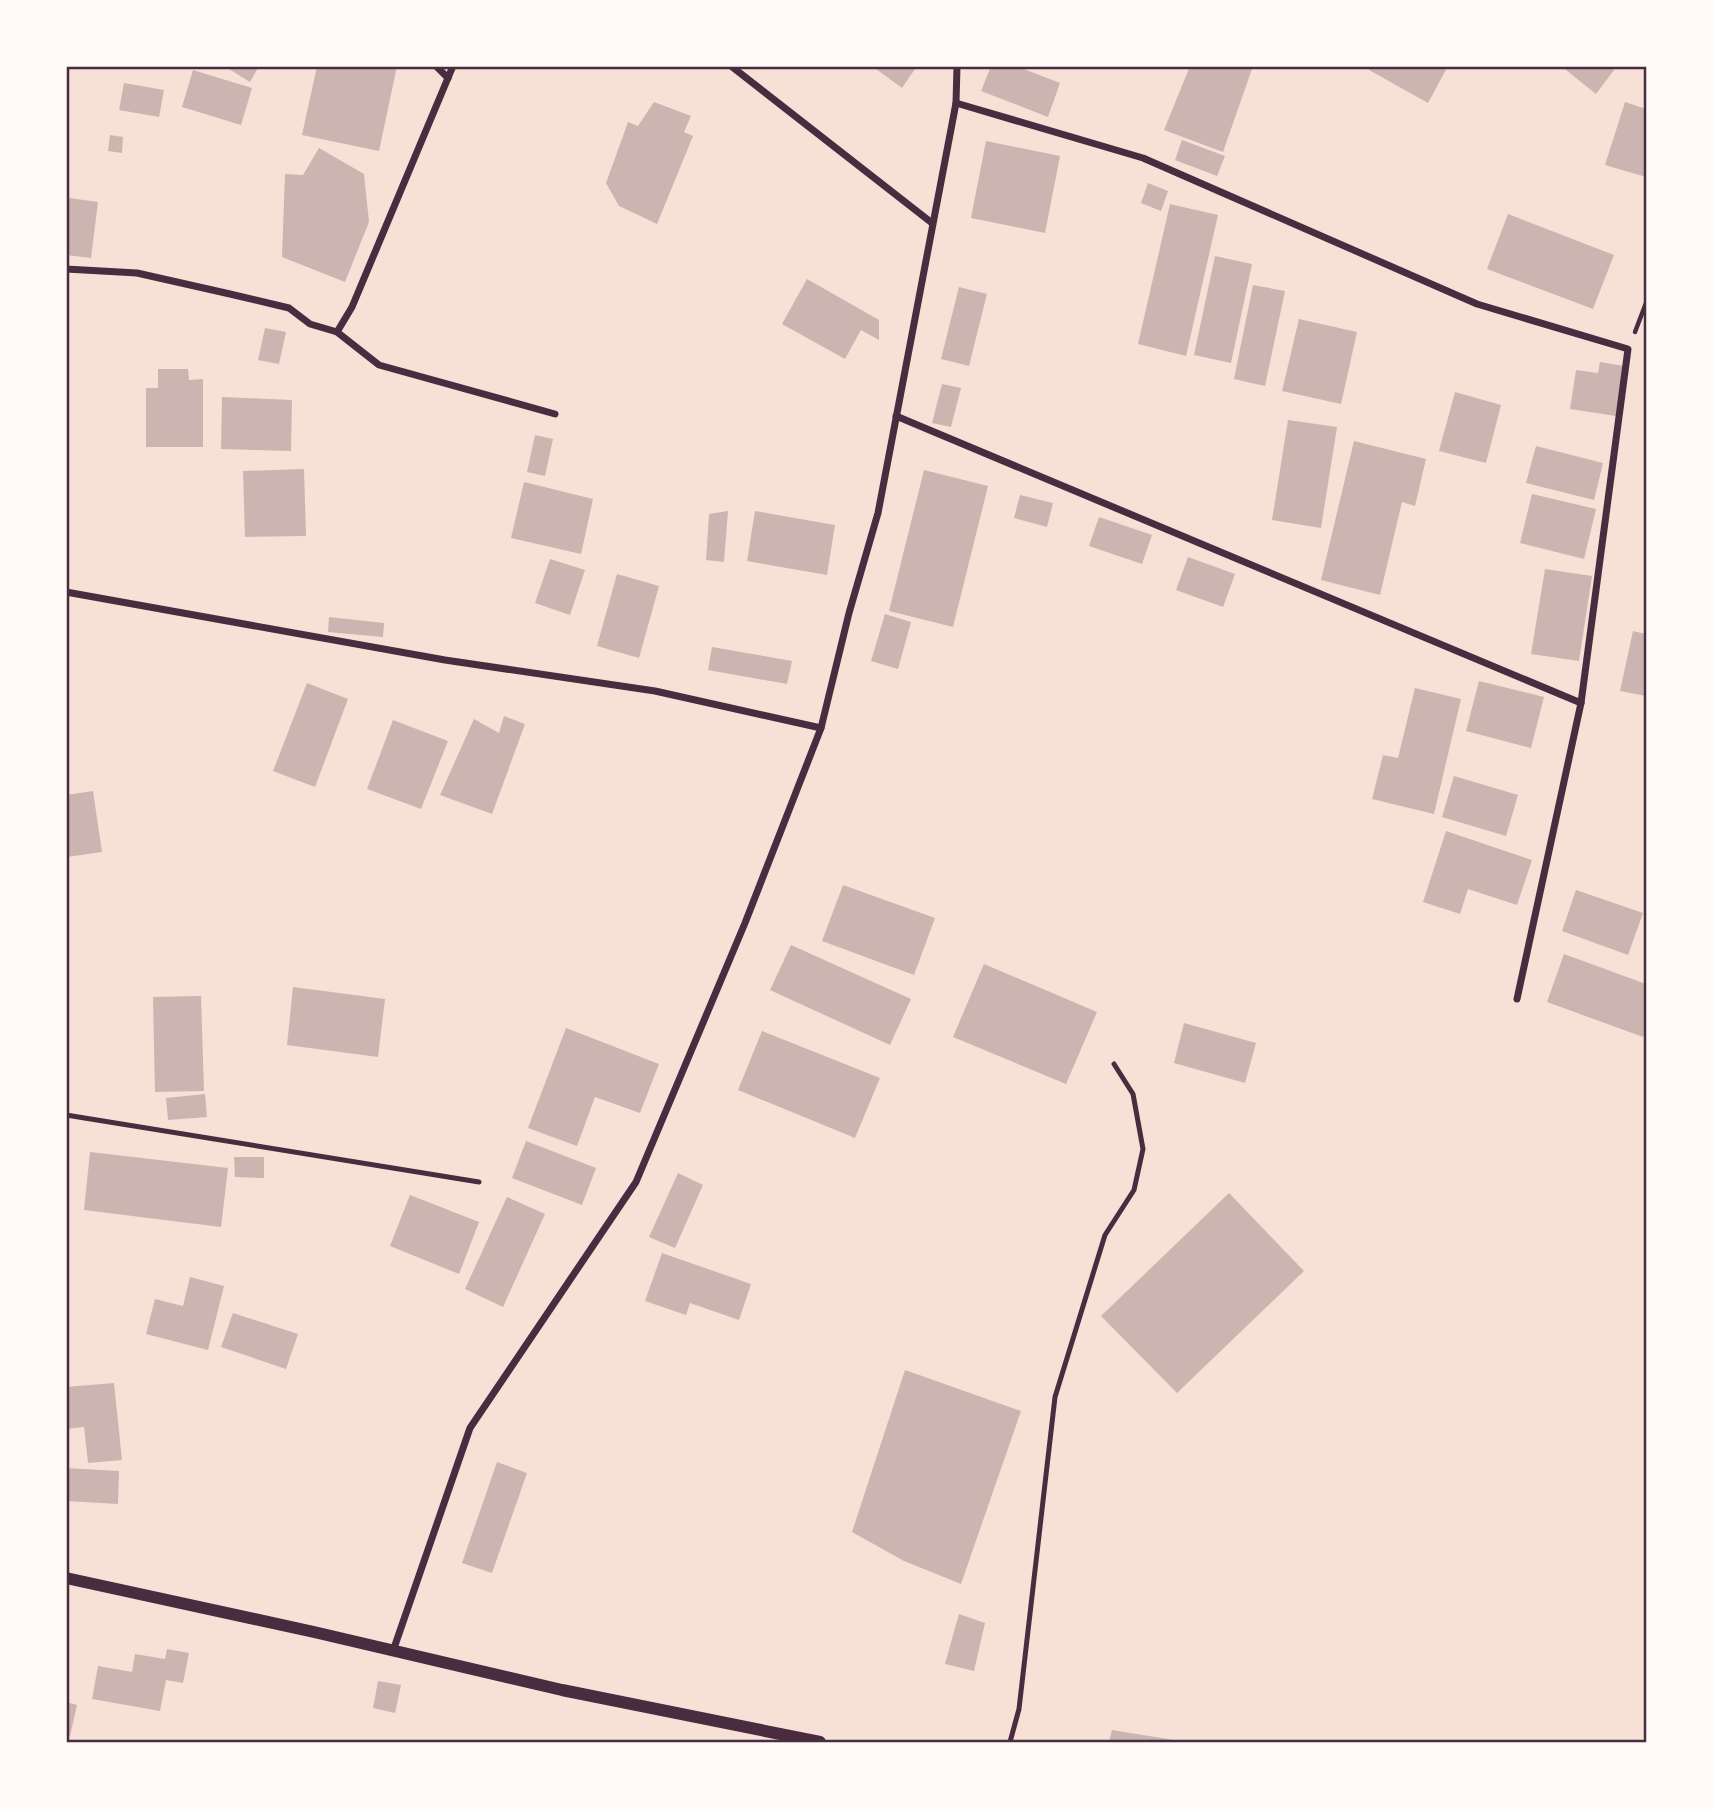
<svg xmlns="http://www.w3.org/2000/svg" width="1713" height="1809" viewBox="0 0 1713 1809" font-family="Inter,sans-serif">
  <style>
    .building { fill: #ccb4b1 }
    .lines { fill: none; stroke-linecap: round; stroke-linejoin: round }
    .path { stroke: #4a2c40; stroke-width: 4.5 }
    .service { stroke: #4a2c40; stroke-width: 5 }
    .minor { stroke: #4a2c40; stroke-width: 7 }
    .tertiary { stroke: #4a2c40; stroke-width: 12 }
    .neatline { fill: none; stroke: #4a2c40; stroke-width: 2.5 }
  </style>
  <rect width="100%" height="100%" fill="#f7e1d7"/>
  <g class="building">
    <polygon points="224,66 259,66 250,82"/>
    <polygon points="317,66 397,66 379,151 302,135"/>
    <polygon points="872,66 917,66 902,88"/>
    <polygon points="991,66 1016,66 1060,83 1048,117 981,91"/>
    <polygon points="1190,66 1253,66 1223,152 1164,130"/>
    <polygon points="1371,66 1448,66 1428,103 1369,70"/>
    <polygon points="1561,66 1617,66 1596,94"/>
    <polygon points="193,70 252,88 241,125 182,107"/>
    <polygon points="124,83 164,90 159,117 119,110"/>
    <polygon points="654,102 691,116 684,132 693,136 657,224 619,206 606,183 628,122 638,126"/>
    <polygon points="1625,102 1646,109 1646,177 1605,165"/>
    <polygon points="110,135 123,137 122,153 108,151"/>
    <polygon points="1182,140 1225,156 1217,176 1175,160"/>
    <polygon points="986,141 1060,156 1045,233 971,218"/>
    <polygon points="319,148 364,174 369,222 345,282 282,257 285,174 303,175"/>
    <polygon points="1148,183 1168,191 1161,211 1141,203"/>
    <polygon points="69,198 98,202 91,258 66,255 66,211"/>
    <polygon points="1170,204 1218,215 1186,356 1138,344"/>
    <polygon points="1508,214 1614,255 1593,309 1487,269"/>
    <polygon points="1215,256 1252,264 1231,363 1194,355"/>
    <polygon points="807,279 879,320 879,340 861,330 845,359 782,324"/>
    <polygon points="1253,285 1285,291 1265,386 1234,379"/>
    <polygon points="959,287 987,294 969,366 941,359"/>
    <polygon points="1299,319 1357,332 1341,404 1282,391"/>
    <polygon points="265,328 286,332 279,364 258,360"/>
    <polygon points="1600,362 1624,366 1616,416 1570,409 1576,370 1598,373"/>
    <polygon points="158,369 188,369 189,380 203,379 203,447 146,447 146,388 158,388"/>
    <polygon points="942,384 961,388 951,427 932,423"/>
    <polygon points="1455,392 1501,405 1486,463 1439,451"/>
    <polygon points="222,397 292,400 291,451 221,449"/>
    <polygon points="1288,420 1337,427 1321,528 1272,520"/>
    <polygon points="535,435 553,439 545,476 527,472"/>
    <polygon points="1354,441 1426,459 1415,506 1402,502 1380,595 1321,580"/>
    <polygon points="1536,446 1603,463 1594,500 1526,483"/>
    <polygon points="304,469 306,536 245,537 243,471"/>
    <polygon points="924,470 988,486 953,627 889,611"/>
    <polygon points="524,482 593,499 581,554 511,538"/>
    <polygon points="1532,494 1596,509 1584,559 1520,543"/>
    <polygon points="1020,495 1053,503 1047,527 1014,518"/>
    <polygon points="728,511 724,562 706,560 709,514"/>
    <polygon points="755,511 835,525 827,575 747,561"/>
    <polygon points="1099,517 1152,535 1142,564 1089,546"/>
    <polygon points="1188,557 1235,574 1223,607 1176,590"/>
    <polygon points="550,559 585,570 570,615 535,603"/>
    <polygon points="1545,569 1592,576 1579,661 1531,654"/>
    <polygon points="617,574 659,586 639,658 597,646"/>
    <polygon points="885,614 911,622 898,669 871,661"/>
    <polygon points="329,617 384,623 383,637 328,632"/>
    <polygon points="1633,631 1646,634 1646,696 1620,691"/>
    <polygon points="712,647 792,661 787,684 708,670"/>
    <polygon points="1479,681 1544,697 1531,748 1466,731"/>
    <polygon points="307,683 348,699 315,787 273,771"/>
    <polygon points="1415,688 1461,699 1434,814 1372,799 1383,755 1398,758"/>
    <polygon points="504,716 525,724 492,814 440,795 474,719 499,733"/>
    <polygon points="393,720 448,741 421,809 367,789"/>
    <polygon points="1454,776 1518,795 1506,836 1442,817"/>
    <polygon points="93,791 102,852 67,857 66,795"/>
    <polygon points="1446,831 1532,860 1517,905 1468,889 1460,914 1423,902"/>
    <polygon points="843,885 935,918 914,975 822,941"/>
    <polygon points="1576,890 1643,913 1628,955 1562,931"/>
    <polygon points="791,945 911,999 890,1045 770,990"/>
    <polygon points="1564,954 1646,984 1646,1028 1643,1037 1547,1002"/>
    <polygon points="984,964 1097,1012 1066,1084 953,1037"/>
    <polygon points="293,987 385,999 378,1057 287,1045"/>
    <polygon points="201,996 204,1091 155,1092 153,997"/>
    <polygon points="1184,1023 1256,1043 1245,1083 1174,1063"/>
    <polygon points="566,1028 659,1064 640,1113 595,1097 577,1146 528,1128"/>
    <polygon points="762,1031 880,1078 855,1138 738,1090"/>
    <polygon points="205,1094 207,1117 168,1120 166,1098"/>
    <polygon points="526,1141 596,1168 582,1205 512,1178"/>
    <polygon points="90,1152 228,1168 221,1227 84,1210"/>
    <polygon points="234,1157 264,1157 264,1178 235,1177"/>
    <polygon points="678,1173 703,1185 675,1248 649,1237"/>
    <polygon points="1229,1193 1304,1271 1177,1393 1101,1316"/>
    <polygon points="410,1195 479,1222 459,1274 390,1246"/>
    <polygon points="507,1197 545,1214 503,1307 465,1289"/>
    <polygon points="662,1253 751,1284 739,1320 690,1303 686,1315 645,1301"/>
    <polygon points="190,1277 224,1286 208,1350 146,1334 155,1299 183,1306"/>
    <polygon points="233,1313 298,1334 286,1369 221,1347"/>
    <polygon points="905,1370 1021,1411 961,1584 904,1561 852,1532"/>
    <polygon points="114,1383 122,1460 88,1463 84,1427 66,1429 66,1387"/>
    <polygon points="497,1462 527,1473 492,1573 462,1563"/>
    <polygon points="66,1468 119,1471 118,1504 66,1501"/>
    <polygon points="959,1614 985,1623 974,1671 945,1664"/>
    <polygon points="167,1649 189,1653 183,1683 166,1680 160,1711 92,1699 98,1666 132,1672 135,1654 165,1659"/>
    <polygon points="378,1681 401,1685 395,1713 373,1708"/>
    <polygon points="66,1702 77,1705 70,1736 66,1735"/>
    <polygon points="1112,1730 1180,1741 1180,1742 1109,1742"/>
  </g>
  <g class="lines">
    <polyline class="path" points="1635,332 1646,303"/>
    <g class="service">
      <polyline points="66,1115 479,1182"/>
      <polyline points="1010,1742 1019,1709 1055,1397 1105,1235 1134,1190 1143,1149 1133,1094 1114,1064"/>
    </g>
    <g class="minor">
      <polyline points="436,66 448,78"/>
      <polyline points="731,66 932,223"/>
      <polyline points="956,103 1143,158 1477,304 1628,349 1581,703 1517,999"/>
      <polyline points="66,269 137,273 230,294 289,308 310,324 337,332 352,307 453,66"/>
      <polyline points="337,332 379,365 555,414"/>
      <polyline points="896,416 1581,703"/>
      <polyline points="66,592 445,660 655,691 821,728"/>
      <polyline points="393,1651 470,1428 636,1182 745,923 821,728 849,613 878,513 956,103 957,66"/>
    </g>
    <polyline class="tertiary" points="66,1578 314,1632 562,1690 820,1742"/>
  </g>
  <rect width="1713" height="1809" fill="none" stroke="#fffaf5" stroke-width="136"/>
  <rect x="68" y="68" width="1577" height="1673" class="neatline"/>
</svg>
